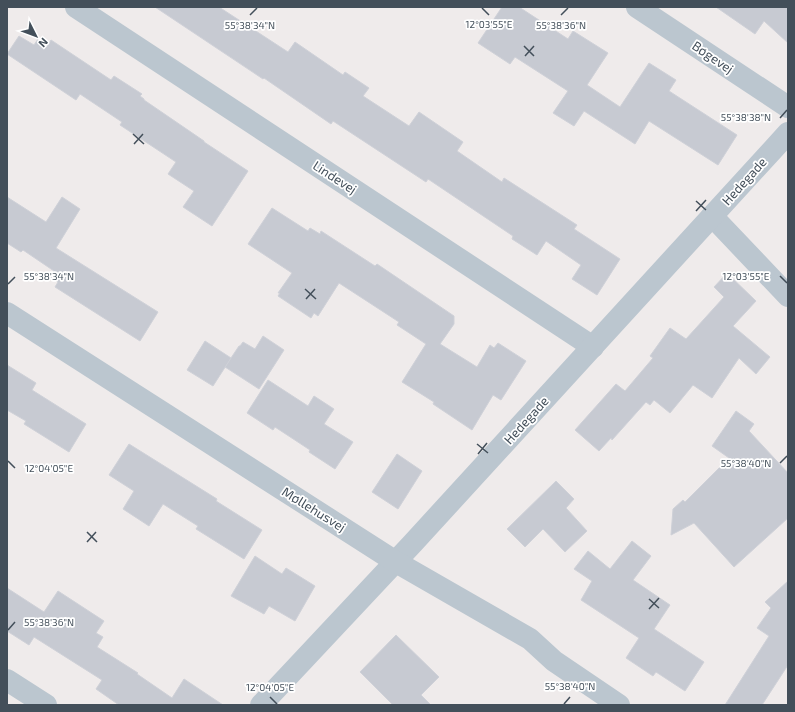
<svg xmlns="http://www.w3.org/2000/svg" width="795" height="712" viewBox="0 0 795 712" font-family="'Exo 2',sans-serif">
  <style>
    .building { fill: #c7cad2; stroke: #cfd1d8 }
    .lines { fill: none; stroke-linecap: round; stroke-linejoin: round }
    .minor { stroke: #bbc6cf; stroke-width: 22 }
    .tertiary { stroke: #bbc6cf; stroke-width: 22 }
    .ticks { fill: none; stroke: #434f5a; stroke-width: 1.5 }
    .labels { text-anchor: middle; stroke-width: 3.5; stroke-linejoin: round; paint-order: stroke }
    .street-label { font-size: 13px; fill: #434f5a; stroke: #fff }
    .ticks-label { font-size: 10px; text-anchor: middle; fill: #434f5a; stroke: #fff; stroke-width: 3.5; stroke-linejoin: round; paint-order: stroke }
  </style>
  <rect width="100%" height="100%" fill="#efebeb"/>
  <g class="building">
    <polygon points="155,7 219,7 288,52 295,42 343,75 345,72 369,88 363,96 409,126 419,112 463,142 457,151 502,182 504,178 577,225 574,229 620,259 597,295 572,279 581,265 546,241 537,255 512,239 513,236 428,179 426,182 333,121 331,124 264,78 263,79"/>
    <polygon points="502,7 519,7 568,39 573,31 608,53 587,85 620,107 649,63 676,80 669,91 737,135 718,165 649,121 635,144 584,111 574,126 553,113 568,91 515,57 510,64 478,43"/>
    <polygon points="716,7 788,7 788,43 764,21 755,34"/>
    <polygon points="19,36 34,45 38,39 48,45 51,40 111,80 114,76 142,94 140,96 144,99 144,100 204,141 204,142 248,171 212,226 183,207 194,191 168,174 176,162 120,125 122,122 80,94 76,100 7,54"/>
    <polygon points="7,197 46,222 62,197 80,209 56,248 158,312 140,341 55,287 58,282 50,277 54,271 23,250 21,252 7,243"/>
    <polygon points="272,208 308,231 310,228 320,234 321,231 375,266 377,264 454,316 454,324 440,344 477,367 490,345 494,348 498,343 526,361 501,400 493,395 472,430 433,404 434,402 402,382 426,344 397,325 399,322 339,283 318,316 314,313 311,318 278,296 280,293 278,293 292,273 248,244"/>
    <polygon points="727,273 756,301 733,326 770,357 756,374 739,358 712,398 693,385 670,413 654,400 650,405 646,402 612,440 611,438 599,451 575,430 616,384 625,391 653,358 650,356 670,328 686,339 724,297 714,287"/>
    <polygon points="263,336 284,350 259,389 225,367 239,346 240,346 243,342 255,349"/>
    <polygon points="205,341 231,358 213,386 187,370"/>
    <polygon points="7,365 36,383 32,390 86,424 69,452 24,424 26,421 7,410"/>
    <polygon points="268,380 308,406 314,396 334,409 324,424 353,442 335,469 309,452 310,450 275,427 273,430 247,413"/>
    <polygon points="736,411 754,424 749,431 788,473 788,518 734,567 694,523 671,535 673,509 683,500 685,502 729,458 712,446"/>
    <polygon points="129,444 217,499 216,501 262,530 244,559 196,529 198,526 163,504 149,526 123,509 134,491 109,475"/>
    <polygon points="397,454 422,471 398,509 372,492"/>
    <polygon points="556,481 574,499 566,508 587,531 565,552 543,529 525,547 507,529"/>
    <polygon points="632,541 651,556 633,580 670,605 654,629 704,662 685,691 656,672 653,676 626,658 639,638 581,600 592,581 574,569 588,551 610,569"/>
    <polygon points="255,556 282,574 286,568 315,586 295,621 269,606 264,614 231,596"/>
    <polygon points="788,581 788,665 762,705 725,705 769,636 757,628 771,608 765,602"/>
    <polygon points="7,588 44,612 58,591 104,621 96,633 103,637 97,647 138,673 137,674 172,698 184,679 223,705 119,705 96,689 102,680 34,637 29,645 7,631"/>
    <polygon points="396,635 439,677 421,695 431,705 393,705 360,672"/>
  </g>
  <g class="lines">
    <g class="minor">
      <polyline points="76,7 593,347"/>
      <polyline points="637,7 788,107"/>
      <polyline points="712,216 788,296"/>
      <polyline points="7,680 46,705"/>
      <polyline points="261,705 413,543 788,133"/>
    </g>
    <polyline class="tertiary" points="7,313 396,562 530,639 554,661 619,705"/>
  </g>
  <path class="ticks" d="M482 8 489 15M250 15 257 8M561 15 568 8M524 46 534 56M525 56 534 46M780 118 787 110M133 134 144 144M134 144 143 134M696 201 706 210M696 211 706 200M780 276 787 283M8 284 15 277M305 289 316 299M306 299 315 289M477 444 488 453M478 454 487 443M8 461 15 468M780 463 787 456M87 532 97 542M87 542 96 532M649 599 659 608M649 609 659 598M8 630 15 622M270 697 277 704M564 704 570 697"/>
  <g class="labels">
    <g class="street-label">
      <text transform="translate(713 57) rotate(34)" y="5">Bøgevej</text>
      <text transform="translate(335 177) rotate(33)" y="5">Lindevej</text>
      <text transform="translate(744 181) rotate(-48)" y="5">Hedegade</text>
      <text transform="translate(526 420) rotate(-48)" y="5">Hedegade</text>
      <text transform="translate(314 509) rotate(32)" y="5">Møllehusvej</text>
    </g>
  </g>
  <g class="ticks-label">
    <text x="489" y="28">12°03'55"E</text>
    <text x="250" y="29">55°38'34"N</text>
    <text x="561" y="29">55°38'36"N</text>
    <text x="746" y="121">55°38'38"N</text>
    <text x="746" y="280">12°03'55"E</text>
    <text x="49" y="280">55°38'34"N</text>
    <text x="746" y="467">55°38'40"N</text>
    <text x="49" y="472">12°04'05"E</text>
    <text x="49" y="626">55°38'36"N</text>
    <text x="570" y="690">55°38'40"N</text>
    <text x="270" y="691">12°04'05"E</text>
  </g>
  <rect width="795" height="712" fill="none" stroke="#434f5a" stroke-width="16"/>
  <g transform="translate(36 36) rotate(132)" stroke="#ffffff" stroke-width="3" paint-order="stroke">
  <path d="M0-3L7 15L0 10L-7 15Z" fill="#434f5a"/>
  <text y="-6" font-size="11" font-weight="bold" text-anchor="middle" fill="#434f5a">N</text>
  </g>
</svg>
